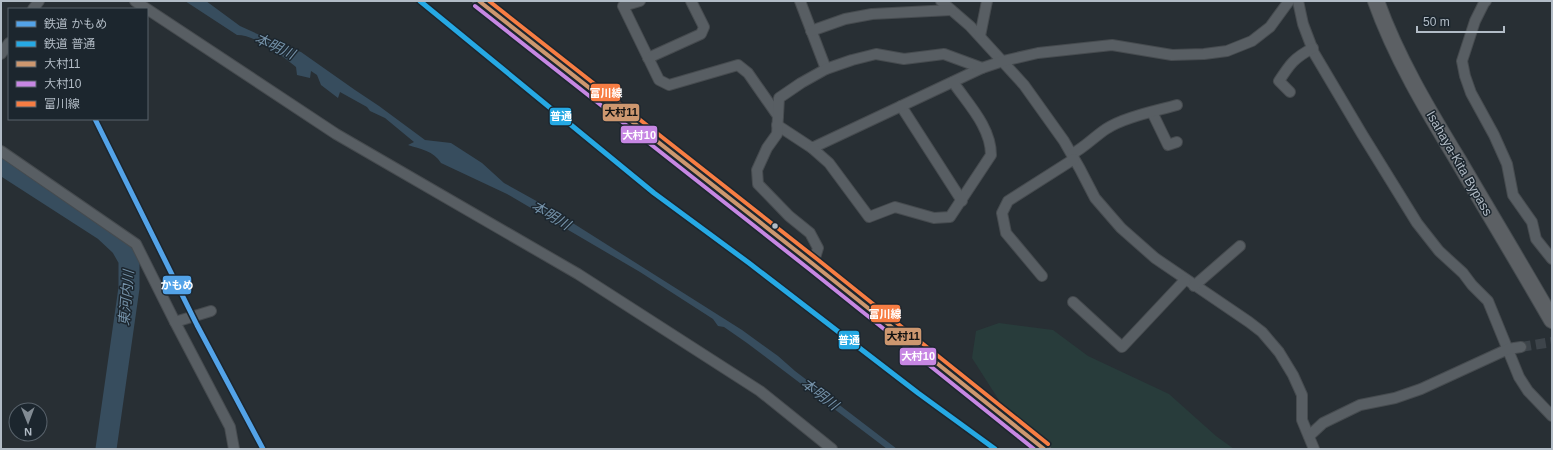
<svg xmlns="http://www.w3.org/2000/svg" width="1553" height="450" viewBox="0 0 1553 450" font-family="Arial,'Noto Sans JP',sans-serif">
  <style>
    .green { fill: #283c3b }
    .water { fill: #374d5e }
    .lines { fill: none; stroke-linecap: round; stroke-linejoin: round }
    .river { stroke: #374d5e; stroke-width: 21 }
    .minor-tunnel { stroke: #3d444a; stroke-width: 10; stroke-dasharray: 10 5; stroke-linecap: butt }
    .minor-casing { stroke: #464b4f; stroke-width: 12 }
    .tertiary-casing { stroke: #464b4f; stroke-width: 14 }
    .trunk-casing { stroke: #454b4f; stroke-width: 18 }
    .minor { stroke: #585e63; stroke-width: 10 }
    .tertiary { stroke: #585e63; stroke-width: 12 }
    .trunk { stroke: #5c6064; stroke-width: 16 }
    .bus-1-casing { stroke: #1c262e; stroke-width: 7 }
    .bus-2-casing { stroke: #1c262e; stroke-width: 7 }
    .bus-3-casing { stroke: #1c262e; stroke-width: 7 }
    .bus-1 { stroke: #cd976f; stroke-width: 4 }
    .bus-2 { stroke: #c787e3; stroke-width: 4 }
    .bus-3 { stroke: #f77d43; stroke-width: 4 }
    .rail-1-casing { stroke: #1c262e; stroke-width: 8 }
    .rail-2-casing { stroke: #1c262e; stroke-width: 8 }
    .rail-1 { stroke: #53a3e8; stroke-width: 5 }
    .rail-2 { stroke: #26a9e4; stroke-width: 5 }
    .bus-dot { fill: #b2bcc6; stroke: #1c262e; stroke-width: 1.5 }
    .labels { text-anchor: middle; stroke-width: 3; stroke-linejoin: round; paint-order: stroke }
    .street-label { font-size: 13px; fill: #b2bcc6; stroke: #1c262e }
    .water-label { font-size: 14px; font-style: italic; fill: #7491a8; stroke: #1c262e }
    .line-badge { stroke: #1c262e; stroke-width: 1.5 }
    .badge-label { font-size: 11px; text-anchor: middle; font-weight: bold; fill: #fff }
    .pale-badge-label { font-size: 11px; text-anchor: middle; font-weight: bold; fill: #111 }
  </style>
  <rect width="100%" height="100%" fill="#282f34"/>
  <polygon class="green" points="999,323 1053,330 1088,356 1169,394 1216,436 1234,449 1052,449 1011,419 972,358 976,331"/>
  <path class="water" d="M185 1H206L240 26 277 43 301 52 355 90 379 106 425 140 451 143 482 163 504 183 549 208 742 330 778 356 795 371 897 449H887L747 343 724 327 718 326 713 319 640 272 570 231 507 194 441 163C434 151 420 149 408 145L414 142 385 118 370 111 367 107 340 92 338 98 321 85 317 75 311 71 310 78 297 75 296 67C281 55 256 35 237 35Z"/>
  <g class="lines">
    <polyline class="river" points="1,164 105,231 121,246 129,260 129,288 106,449"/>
    <polyline class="minor-tunnel" points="1521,347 1552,342"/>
    <g class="minor-casing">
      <g id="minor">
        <polyline points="135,1 336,134 578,274 760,391 832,449"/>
        <polyline points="640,1 623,6 659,80 669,85 738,65 748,73 778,116"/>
        <polyline points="800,1 826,69"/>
        <polyline points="941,1 970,26 1024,85 1064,141 1080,169 1095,198 1121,228 1155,258 1249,322 1262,332 1279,352 1293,375 1302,395 1302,420 1314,449"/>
        <polyline points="1298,1 1303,24 1314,53 1362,134 1417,223 1439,251 1463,273 1472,285 1488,301 1519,377 1528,391 1552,416"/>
        <polyline points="1486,1 1484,3 1475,21 1462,61 1465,76 1471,93 1494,135 1507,164 1513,195 1532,222 1536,239 1552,259"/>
        <polyline points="33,9 39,1"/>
        <polyline points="811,31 845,19 872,14 951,10"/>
        <polyline points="980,36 987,1"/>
        <polyline points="1,54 9,43"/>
        <polyline points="648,58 701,34 704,27 691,1"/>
        <path d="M1290 92 1279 81C1290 64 1294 58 1313 48"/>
        <polyline points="901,106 962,201"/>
        <polyline points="1152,112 1168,145 1177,142"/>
        <polyline points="777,125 812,148 982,68"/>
        <path d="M812 148 829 163 869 217 895 207 934 218 950 217 991 155C991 127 968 104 953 82"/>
        <polyline points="1,151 136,244 175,322"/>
        <path d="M1072 154C1085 147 1094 137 1106 129 1124 117 1156 111 1177 105"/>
        <polyline points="813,264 818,248 810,233 789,216 758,184 757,170 767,148 777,134 779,98 801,83 826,69 852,60 876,54 904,59 944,54 982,68 1003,61 1038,53 1112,45 1172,55 1204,54 1227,51 1252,41 1270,27 1289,1"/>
        <polyline points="1042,276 1006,233 1002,213 1008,201 1074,159"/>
        <polyline points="1194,286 1240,246"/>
        <polyline points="1073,302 1122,347 1185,280"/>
        <polyline points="211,311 175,322 230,427 234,449"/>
        <polyline points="1309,436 1323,423 1360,405 1395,398 1421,389 1508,349 1521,347"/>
      </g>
    </g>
    <g class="tertiary-casing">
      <polyline id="tertiary" points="479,1 813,264 1044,449"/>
    </g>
    <g class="trunk-casing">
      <path id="trunk" d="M1376 1C1396 57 1427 109 1458 160 1489 213 1521 266 1552 320"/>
    </g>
    <use href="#minor" class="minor"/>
    <use href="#tertiary" class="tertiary"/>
    <use href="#trunk" class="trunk"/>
    <g class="bus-1-casing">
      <polyline id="bus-1" points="479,1 813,264 1044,449"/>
    </g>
    <g class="bus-2-casing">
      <polyline id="bus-2" points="475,6 809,269 1034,449"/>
    </g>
    <g class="bus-3-casing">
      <polyline id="bus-3" points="489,1 817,259 1048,444"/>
    </g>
    <use href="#bus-1" class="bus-1"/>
    <use href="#bus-2" class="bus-2"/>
    <use href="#bus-3" class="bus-3"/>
    <g class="rail-1-casing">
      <polyline id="rail-1" points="95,119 197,325 263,449"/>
    </g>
    <g class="rail-2-casing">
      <polyline id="rail-2" points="420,1 654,193 749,263 918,393 995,449"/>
    </g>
    <use href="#rail-1" class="rail-1"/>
    <use href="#rail-2" class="rail-2"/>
  </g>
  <circle class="bus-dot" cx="775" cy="226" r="3.5"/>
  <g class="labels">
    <g class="street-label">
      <text transform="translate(1460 163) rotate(60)" y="5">Isahaya-Kita Bypass</text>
    </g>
    <g class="water-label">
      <text transform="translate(275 46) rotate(25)" y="5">本明川</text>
      <text transform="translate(551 215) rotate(31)" y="5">本明川</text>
      <text transform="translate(126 298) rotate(-85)" y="5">東河内川</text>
      <text transform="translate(820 394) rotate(37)" y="5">本明川</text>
    </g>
  </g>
  <g class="line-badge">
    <rect x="590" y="83" width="31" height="19" rx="4" fill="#f77d43"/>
    <rect x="602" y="103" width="38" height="19" rx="4" fill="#cd976f"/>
    <rect x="549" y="107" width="23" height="19" rx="4" fill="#26a9e4"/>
    <rect x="620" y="125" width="38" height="19" rx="4" fill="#c787e3"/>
    <rect x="162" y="275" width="30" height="20" rx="4" fill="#53a3e8"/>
    <rect x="870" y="304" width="31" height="19" rx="4" fill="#f77d43"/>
    <rect x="884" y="327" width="38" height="19" rx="4" fill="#cd976f"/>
    <rect x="838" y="330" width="22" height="20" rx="4" fill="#26a9e4"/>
    <rect x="899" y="347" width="38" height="19" rx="4" fill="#c787e3"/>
  </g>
  <g class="badge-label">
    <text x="606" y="97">富川線</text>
    <text x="561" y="120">普通</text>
    <text x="639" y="139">大村10</text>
    <text x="177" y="289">かもめ</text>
    <text x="885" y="318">富川線</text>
    <text x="849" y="344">普通</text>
    <text x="918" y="360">大村10</text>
  </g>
  <g class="pale-badge-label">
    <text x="621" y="116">大村11</text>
    <text x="903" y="340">大村11</text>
  </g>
  <rect width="1553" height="450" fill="none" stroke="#b2bcc6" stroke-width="4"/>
  <rect x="8" y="8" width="140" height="112" fill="#1c262e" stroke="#58626b"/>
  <rect x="16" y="21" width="20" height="6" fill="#53a3e8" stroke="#58626b"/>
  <text x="44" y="28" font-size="12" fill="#b2bcc6">鉄道 かもめ</text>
  <rect x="16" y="41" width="20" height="6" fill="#26a9e4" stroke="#58626b"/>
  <text x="44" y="48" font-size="12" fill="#b2bcc6">鉄道 普通</text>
  <rect x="16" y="61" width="20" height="6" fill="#cd976f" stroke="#58626b"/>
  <text x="44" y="68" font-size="12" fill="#b2bcc6">大村11</text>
  <rect x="16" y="81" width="20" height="6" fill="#c787e3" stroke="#58626b"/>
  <text x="44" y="88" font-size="12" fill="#b2bcc6">大村10</text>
  <rect x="16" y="101" width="20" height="6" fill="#f77d43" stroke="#58626b"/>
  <text x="44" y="108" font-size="12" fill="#b2bcc6">富川線</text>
  <g transform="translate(28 422) rotate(179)"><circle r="19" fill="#1c262e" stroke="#58626b"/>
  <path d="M0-3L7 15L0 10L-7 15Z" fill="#828b93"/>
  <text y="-6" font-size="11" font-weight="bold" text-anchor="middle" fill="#b2bcc6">N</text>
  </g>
  <path d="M1417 26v6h87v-6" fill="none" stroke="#b2bcc6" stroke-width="2"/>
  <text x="1423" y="26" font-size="12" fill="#b2bcc6" stroke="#1c262e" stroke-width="3" paint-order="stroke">50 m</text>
</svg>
